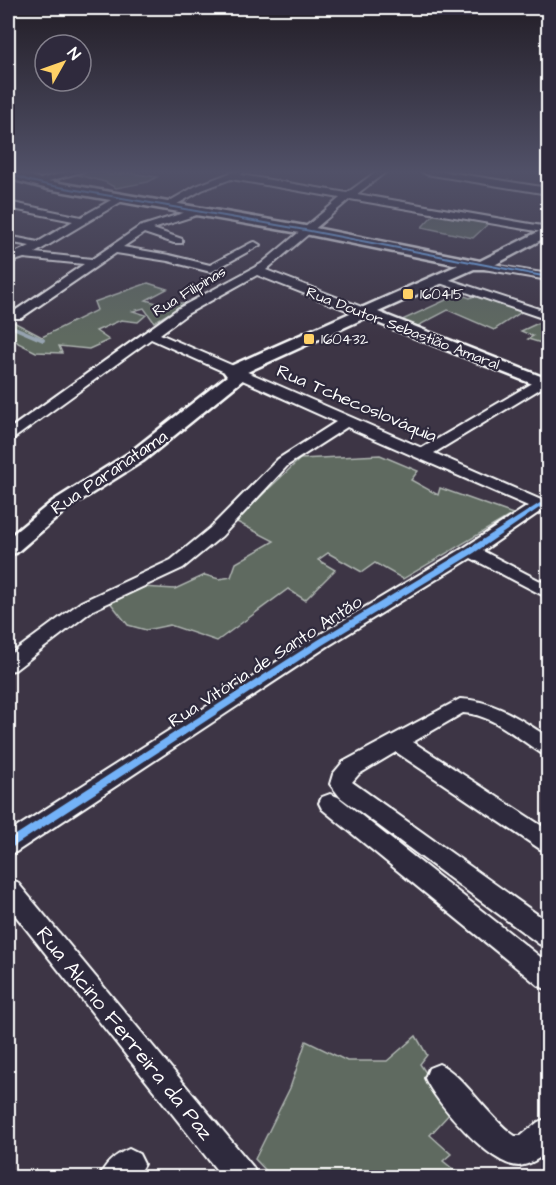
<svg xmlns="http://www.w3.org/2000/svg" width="556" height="1185" viewBox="0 0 556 1185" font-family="'Architects Daughter',sans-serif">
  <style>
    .green { fill: #5e6a60; stroke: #aeb4b0; stroke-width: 1.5 }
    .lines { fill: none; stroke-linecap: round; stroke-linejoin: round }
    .stream { stroke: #97a4b1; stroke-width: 4 }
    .minor-casing { stroke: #fff; stroke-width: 4 }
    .tertiary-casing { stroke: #fff; stroke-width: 5 }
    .minor { fill: #2f2a3d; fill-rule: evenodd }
    .tertiary { fill: #2f2a3d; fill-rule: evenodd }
    .cycleway-casing { stroke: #2f2a3d; stroke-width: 3 }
    .cycleway { fill: #73b2f8; fill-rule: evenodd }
    .poi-dot { fill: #ffd166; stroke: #2f2a3d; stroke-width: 2 }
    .labels { text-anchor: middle; stroke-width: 4.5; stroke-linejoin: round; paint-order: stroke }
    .far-street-label { font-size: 15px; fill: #fff; stroke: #2f2a3d }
    .far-poi-label { font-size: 15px; fill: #fff; stroke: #2f2a3d; text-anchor: start }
    .street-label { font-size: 18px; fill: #fff; stroke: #2f2a3d }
    .near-street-label { font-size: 21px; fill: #fff; stroke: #2f2a3d }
  </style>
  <rect width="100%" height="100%" fill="#3d3545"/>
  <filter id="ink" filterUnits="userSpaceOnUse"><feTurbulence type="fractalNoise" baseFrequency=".0167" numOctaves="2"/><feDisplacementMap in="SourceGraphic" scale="12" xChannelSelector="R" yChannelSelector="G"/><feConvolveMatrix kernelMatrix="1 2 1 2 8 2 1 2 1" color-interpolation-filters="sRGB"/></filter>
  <g filter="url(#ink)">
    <g class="green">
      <polygon points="88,171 103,171 110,175 128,173 157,177 148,182 116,188 105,182 75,174"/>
      <polygon points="434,214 489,223 473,238 422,227"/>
      <polygon points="148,283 167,289 146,300 167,306 177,303 187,303 154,322 144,308 133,311 146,315 138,322 121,320 96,331 109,340 89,349 59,346 62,353 36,352 18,343 8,331 8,319 42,337 97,310 94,302"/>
      <polygon points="459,294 470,298 476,295 523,311 494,330 448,310 414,328 400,321"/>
      <polygon points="547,319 548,345 528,339 533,336 521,331"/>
      <polygon points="380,455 418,471 411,480 438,495 440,488 513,514 403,579 375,563 362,572 328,553 318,560 335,570 305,600 288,589 217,641 170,625 146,630 128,625 109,601 141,587 175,589 205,575 219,579 231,577 236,563 274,541 235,521 300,459"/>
      <polygon points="416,1036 427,1055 420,1064 452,1111 430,1135 451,1154 443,1161 463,1177 272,1177 255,1159 290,1088 306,1041 347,1061 387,1061"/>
    </g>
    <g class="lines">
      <polyline class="stream" points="8,325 43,340"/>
      <g class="minor-casing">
        <g id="minor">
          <polygon points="70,171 85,171 34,185 29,182"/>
          <polygon points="235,171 244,171 241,175 347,193 377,171 387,171 357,194 548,227 548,233 350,199 266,270 367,309 367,315 359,315 257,275 187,314 160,334 422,448 548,374 548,384 434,453 548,503 548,513 541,511 483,551 548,585 548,598 471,558 328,646 16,852 8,854 8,833 314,638 465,547 528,506 347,427 288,465 222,536 183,568 93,610 15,670 8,671 8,656 81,602 171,560 210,528 278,459 336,422 151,339 13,439 8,440 8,430 179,308 261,264 340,198 231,179 202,190 170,208 161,206 196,186"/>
          <polygon points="421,171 441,171 548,188 548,194 426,174"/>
          <polygon points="120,195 124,196 124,200 35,253 92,259 139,227 199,208 204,211 203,213 153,229 182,239 182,243 174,243 144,233 123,247 169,255 210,265 251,243 255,242 260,245 211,272 168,261 116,253 21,318 13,318 11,315 13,312 84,264 24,258 8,263 8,256 30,246 8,242 8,236 38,242 73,221 8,208 8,202 81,217"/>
          <polygon points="482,263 548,274 548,280 478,268 476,266"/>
          <polygon points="438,276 548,312 548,320 434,281 432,279"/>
          <path d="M460 699C494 700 521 720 548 737V755L541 753C517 738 492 714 463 713L413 742 548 830V851L540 849 396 752 359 774 352 782 548 922V947L539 944 340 797 330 784 333 774 343 762Z"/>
          <polygon points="330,794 338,797 548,963 548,990 539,986 322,809 319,803 322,797"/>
          <polygon points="8,879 17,882 253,1167 257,1178 223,1178 8,906"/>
          <path d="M439 1064C463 1074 488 1118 515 1136H521L538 1122 548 1118V1151C541 1158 529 1165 519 1166 490 1166 436 1103 425 1078L429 1068Z"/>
          <path d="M129 1149 139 1154 144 1164 136 1178H99C105 1163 115 1155 129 1149Z"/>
        </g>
      </g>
      <g class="tertiary-casing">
        <path id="tertiary" d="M8 171C20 171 35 178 48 181L305 226 480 261 548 227V236L487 269H474L378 312 548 379V390L365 318 245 373 246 375 244 379 143 461 67 509 16 553 8 554V538L53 501 129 453 227 376 224 372 226 368 458 265 305 234 48 189 18 181 8 175Z"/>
      </g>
      <use href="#minor" class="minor"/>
      <use href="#tertiary" class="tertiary"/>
      <g class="cycleway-casing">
        <g id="cycleway">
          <path d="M8 171H12C22 179 35 181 48 184L305 229 548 276V278L305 231 48 186C34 183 19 181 8 171Z"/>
          <polygon points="540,503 543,505 542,506 474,553 324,644 11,848 8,849 8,840 318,640 468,549"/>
        </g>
      </g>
      <use href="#cycleway" class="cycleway"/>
    </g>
  </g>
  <linearGradient id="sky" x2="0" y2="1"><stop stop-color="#221d26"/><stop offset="0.51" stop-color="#515168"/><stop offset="1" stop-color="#515168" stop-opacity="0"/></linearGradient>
  <rect width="556" height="337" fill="url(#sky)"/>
  <g class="poi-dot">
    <rect x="402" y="288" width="12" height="12" rx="3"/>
    <rect x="303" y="333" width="12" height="12" rx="3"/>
  </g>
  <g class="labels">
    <g class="far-street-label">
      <text transform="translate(189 291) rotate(-31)" y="5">Rua Filipinas</text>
      <text transform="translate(403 328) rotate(21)" y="5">Rua Doutor Sebastião Amaral</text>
    </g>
    <g class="far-poi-label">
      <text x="420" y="299">160415</text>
      <text x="321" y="344">160432</text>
    </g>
    <g class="street-label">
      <text transform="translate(357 403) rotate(23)" y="6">Rua Tchecoslováquia</text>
      <text transform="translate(109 472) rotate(-34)" y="6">Rua Paranatama</text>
      <text transform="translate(265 661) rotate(-33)" y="6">Rua Vitória de Santo Antão</text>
    </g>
    <g class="near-street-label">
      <text transform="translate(125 1033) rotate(51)" y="7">Rua Alcino Ferreira da Paz</text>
    </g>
  </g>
  <rect width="556" height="1185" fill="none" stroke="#2f2a3d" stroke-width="30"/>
  <rect x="15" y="15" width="526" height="1155" fill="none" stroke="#fff" stroke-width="2" filter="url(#ink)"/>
  <g transform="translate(63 63) rotate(50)"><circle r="28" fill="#2f2a3d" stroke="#827f8b" stroke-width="1.5"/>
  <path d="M0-4.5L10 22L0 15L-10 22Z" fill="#ffd166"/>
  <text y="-9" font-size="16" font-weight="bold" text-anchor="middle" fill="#ffffff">N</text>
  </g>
</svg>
